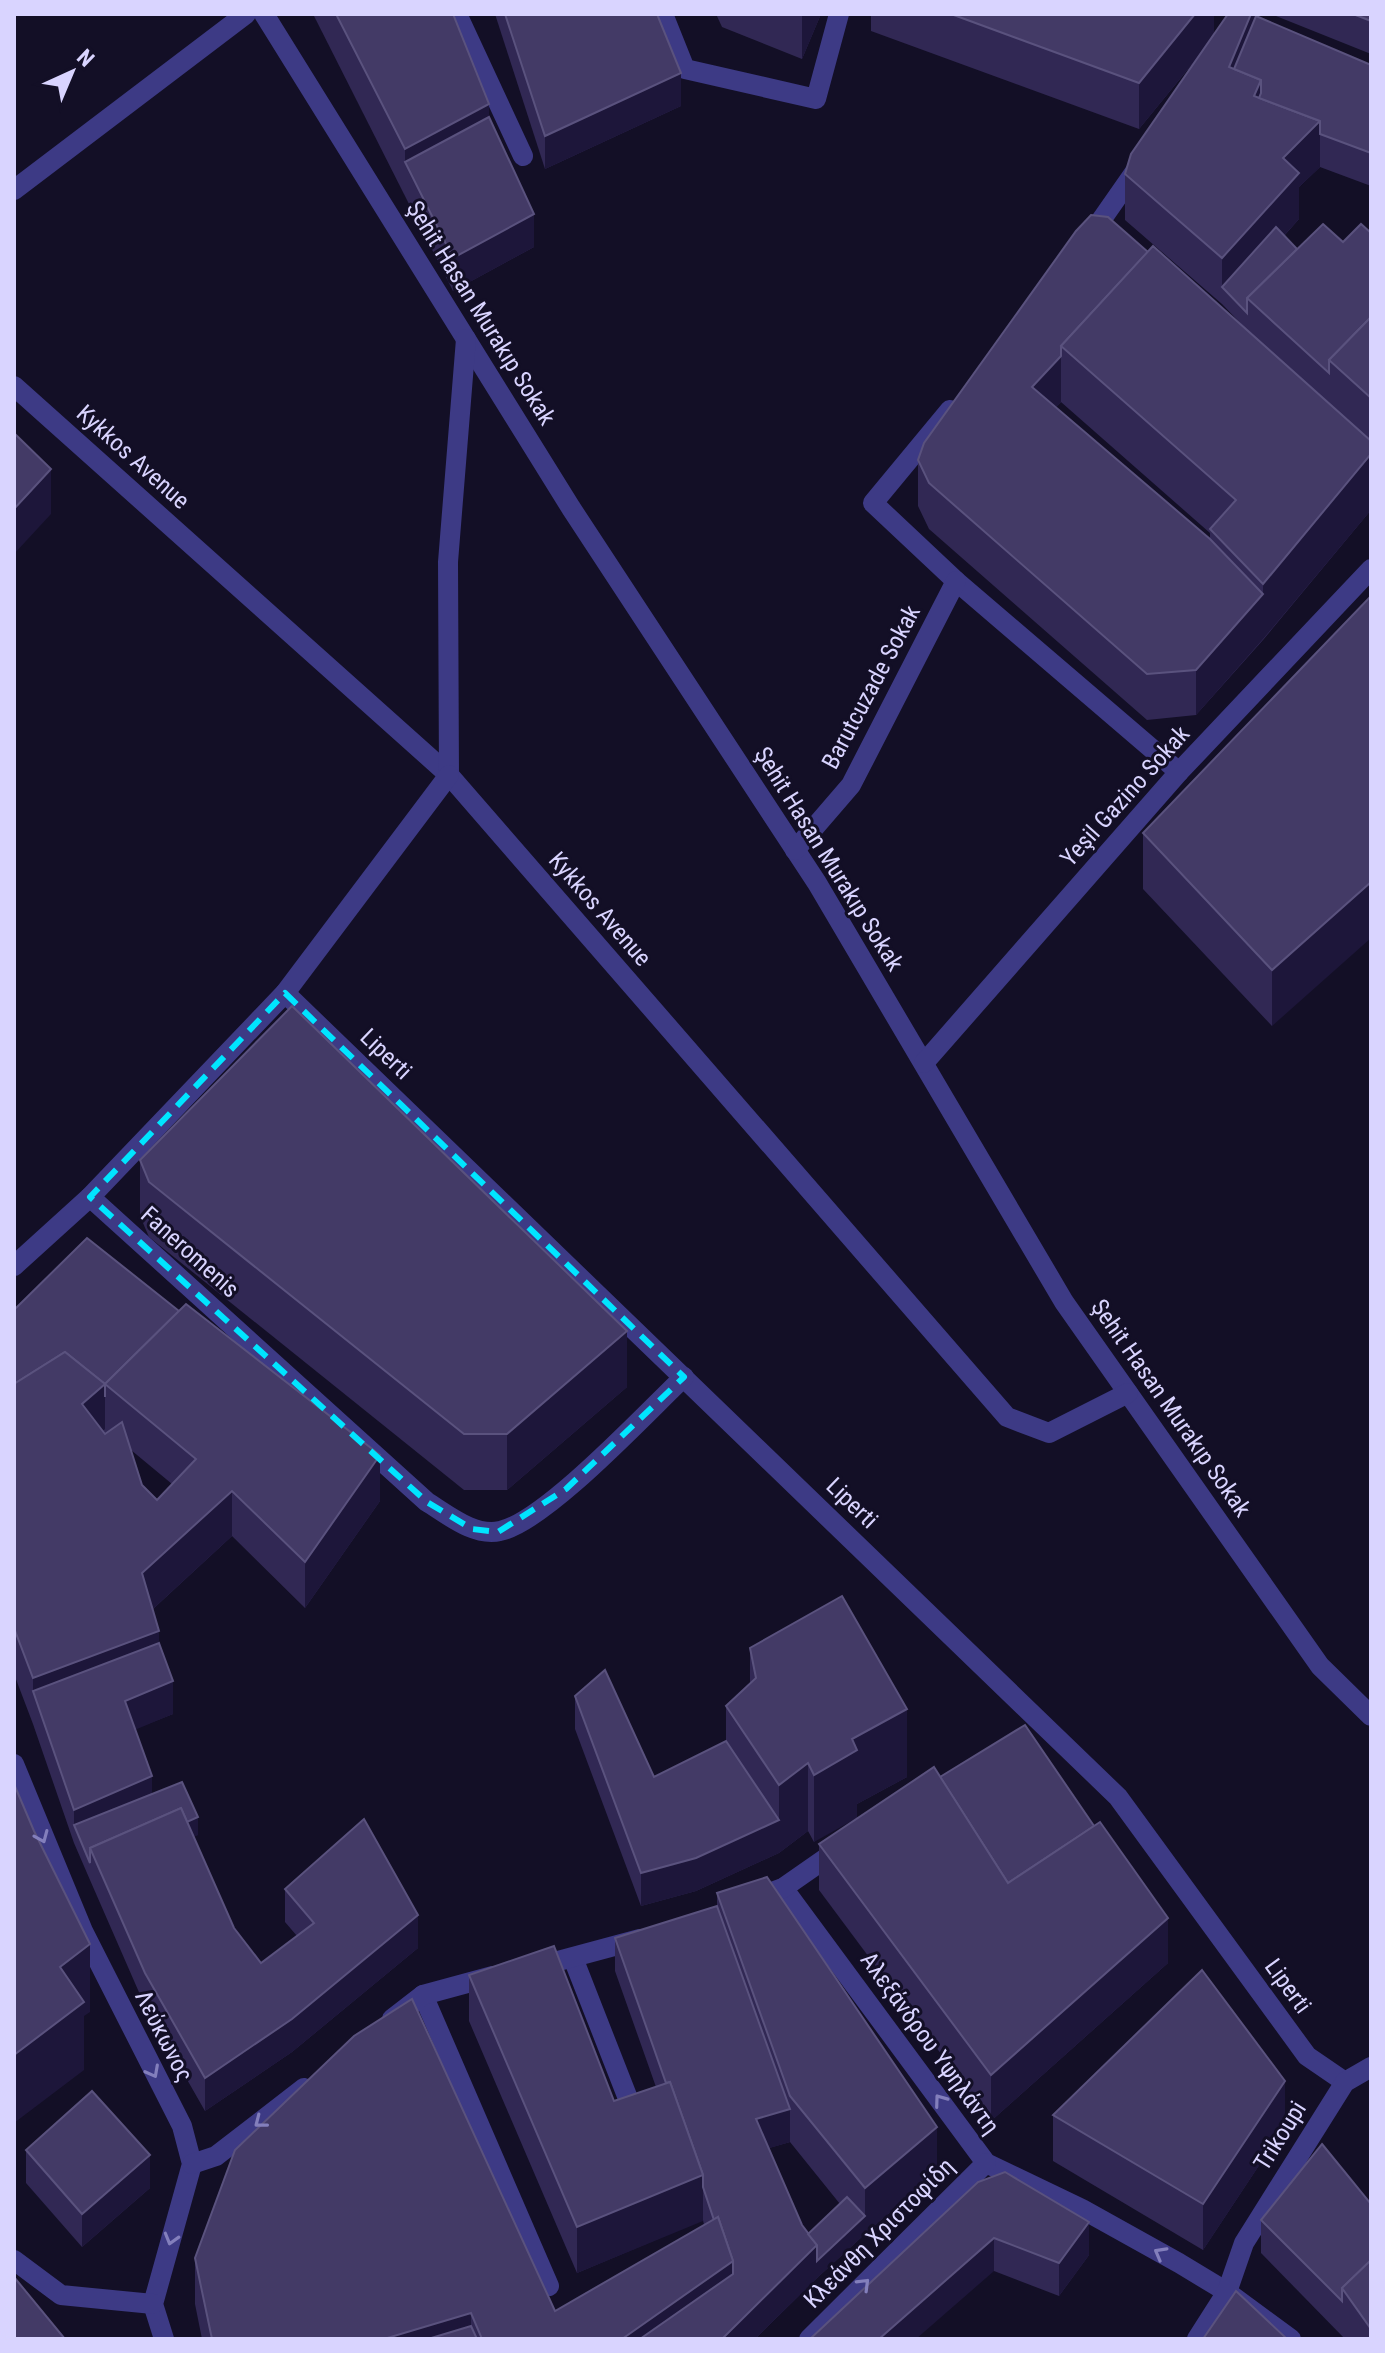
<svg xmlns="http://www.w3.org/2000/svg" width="1385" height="2353" viewBox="0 0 1385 2353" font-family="'Roboto Condensed',sans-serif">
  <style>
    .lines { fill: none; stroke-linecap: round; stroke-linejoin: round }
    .lane { stroke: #3d3a85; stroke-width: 20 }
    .street { stroke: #3d3a85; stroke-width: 20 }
    .wall { fill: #312854; fill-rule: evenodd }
    .shaded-wall { fill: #1d163a }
    .building { fill: #433a66; stroke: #5a527e; stroke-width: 2 }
    .oneway { stroke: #837fbc }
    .marked { fill: none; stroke: #00e5ff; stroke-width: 6; stroke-dasharray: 16 10; stroke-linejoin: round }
    .labels { text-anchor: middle; stroke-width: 6; stroke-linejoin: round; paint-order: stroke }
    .street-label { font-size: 24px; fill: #d9d4ff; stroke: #130f26 }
  </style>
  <rect width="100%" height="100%" fill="#130f26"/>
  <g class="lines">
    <g class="lane">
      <polyline points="573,1958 629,2101"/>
      <polyline points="423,1995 549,2286"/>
    </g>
    <g class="street">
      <polyline points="264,14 571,508 817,883 1064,1302 1320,1666 1371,1716"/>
      <polyline points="457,14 523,156"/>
      <polyline points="663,14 685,69 816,99 839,14"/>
      <polyline points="14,190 246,14"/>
      <polyline points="1088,239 1141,163"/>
      <polyline points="14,386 449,775 1007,1417 1049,1433 1128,1393"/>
      <polyline points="950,410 873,503 956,581 1179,772"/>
      <polyline points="449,775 448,562 466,339"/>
      <polyline points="795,850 851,785 956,581"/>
      <polyline points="285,993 1118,1797 1307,2056 1345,2082"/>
      <polyline points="924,1063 1179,772 1371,569"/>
      <path d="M90 1197 427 1502C447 1514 474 1537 500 1531 545 1522 647 1412 684 1377"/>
      <polyline points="14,1266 90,1197 285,993 449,775"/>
      <polyline points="14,1764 83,1931 182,2126 192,2164 153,2304 164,2339"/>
      <polyline points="783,1888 986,2163 1082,2209 1179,2263 1227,2292 1291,2339"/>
      <polyline points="753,1899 783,1888 839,1849"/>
      <polyline points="536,1967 640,1939"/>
      <polyline points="392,2019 423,1995 493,1976"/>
      <polyline points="192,2164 216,2156 304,2088"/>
      <polyline points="14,2260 61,2295 153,2304"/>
      <polyline points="809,2339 986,2163"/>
      <polyline points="1197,2339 1227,2292 1244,2243 1345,2082 1371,2067"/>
    </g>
  </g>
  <g class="wall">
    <polygon points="313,14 453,14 534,247 453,291"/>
    <polygon points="495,14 657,14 681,106 545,169"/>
    <polygon points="716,14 821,14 802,59 722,27"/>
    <path d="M871 14H1214V34L1256 14V17L1371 65V186L1320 167 1299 187V219L1284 236 1297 249 1343 242 1371 233V510L1263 640 1196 715 1147 720 929 529 918 506V460L1148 252 1247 330 1222 304 1125 220V174L1202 52 1139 129 871 31ZM1061 402 1210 533V539L1056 407Z"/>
    <polygon points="1271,14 1371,14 1371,54"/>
    <polygon points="1371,596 1272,1026 1143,889 1143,833"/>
    <polygon points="140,1160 627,1387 507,1490 464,1490 149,1237 140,1216"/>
    <path d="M14 1310 380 1501 305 1608 232 1536 153 1609 173 1714 135 1729 152 1794 198 1835 193 1836 234 1928 261 1963 297 1936 285 1922V1889L418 1948 292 2052 205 2111 145 2006 90 1880 74 1843 33 1724 14 1674ZM131 1450 172 1484 157 1500 142 1485Z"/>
    <polygon points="750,1648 907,1777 857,1804 814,1842 808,1831 779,1853 696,1891 641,1906 575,1729 575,1696 654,1777 726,1741 726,1706 750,1683"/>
    <polygon points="940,1777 1168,1963 991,2121 819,1890 819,1844"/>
    <path d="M717 1893 937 2172 865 2234 817 2278 755 2339H202L195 2304V2258L555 2311 704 2225 703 2220 577 2273 469 2021V1975L614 2101 656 2087 615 1971V1938L717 1906ZM790 2142 840 2204 808 2234 802 2225 769 2148Z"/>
    <polygon points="1053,2115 1285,2126 1203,2250 1053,2161"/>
    <polygon points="26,2150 150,2188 82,2247 26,2183"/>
    <polygon points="978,2182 1089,2255 1059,2296 994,2271"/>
    <polygon points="1371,2204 1371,2339 1345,2339 1261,2253 1261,2220"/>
  </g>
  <g class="shaded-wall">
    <polygon points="802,14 821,14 802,59"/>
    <polygon points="1195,14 1214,14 1214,37 1139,129 1139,83"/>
    <polygon points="1251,14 1256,14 1256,49 1241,85 1229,67"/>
    <polygon points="681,73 681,106 545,169 545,136"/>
    <polygon points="1261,80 1261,112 1254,96"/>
    <polygon points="489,104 489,150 405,162 405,195 405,149"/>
    <polygon points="1320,121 1320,167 1299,187 1299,219 1230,295 1222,287 1222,258 1283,158"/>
    <polygon points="534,214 534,247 453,291 453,258"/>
    <polygon points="1061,356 1061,402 1032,433 1032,387"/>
    <polygon points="1371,454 1371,510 1263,639 1196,715 1196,670 1263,594 1263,584"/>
    <polygon points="51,469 51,514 14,554 14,509"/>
    <polygon points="1371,882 1371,938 1272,1026 1272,970"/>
    <polygon points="627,1331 627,1387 507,1490 507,1434"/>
    <polygon points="105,1384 105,1429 82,1450 82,1404"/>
    <polygon points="380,1455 380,1501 305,1608 305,1562"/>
    <polygon points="232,1491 232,1536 142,1619 142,1573"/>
    <polygon points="159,1631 159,1676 33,1691 33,1724 33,1678"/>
    <polygon points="173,1681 173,1714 125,1734 125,1701"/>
    <polygon points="907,1709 907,1777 857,1804 857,1818 814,1842 814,1775 852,1739"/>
    <polygon points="808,1763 808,1831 779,1853 696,1891 641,1906 641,1873 779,1820 779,1785"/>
    <polygon points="152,1776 152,1809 74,1825 74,1810"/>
    <polygon points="198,1817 198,1835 102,1875 96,1861"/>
    <polygon points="418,1915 418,1948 292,2052 205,2111 205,2078"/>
    <polygon points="1168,1918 1168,1963 991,2121 991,2075"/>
    <polygon points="90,1944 90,2012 84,2016 84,2070 14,2123 14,2055 60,1967"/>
    <polygon points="1285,2081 1285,2126 1203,2250 1203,2204"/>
    <polygon points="790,2109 790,2142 756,2152 756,2119"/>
    <polygon points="937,2127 937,2172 865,2234 817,2278 817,2261 865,2216 865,2188"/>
    <polygon points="150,2155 150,2188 82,2247 82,2214"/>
    <polygon points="703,2175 703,2221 577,2273 577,2227"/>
    <polygon points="1089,2222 1089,2255 1059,2296 1059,2263"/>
    <polygon points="994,2238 994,2271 916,2339 879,2339"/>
    <polygon points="817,2245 817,2278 755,2339 722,2339"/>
    <polygon points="733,2261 733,2307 687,2339 622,2339"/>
    <polygon points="471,2313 471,2339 384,2339"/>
  </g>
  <g class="building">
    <polygon points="336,14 453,14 489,104 405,149"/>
    <polygon points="505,14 657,14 681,73 545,136"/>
    <polygon points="951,14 1195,14 1139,83"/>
    <polygon points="1228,14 1251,14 1229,67 1261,80 1254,96 1320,121 1283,158 1299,173 1222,258 1125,174 1131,154"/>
    <polygon points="1353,14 1371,14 1371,21"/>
    <polygon points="1256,16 1371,65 1371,153 1320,134 1320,121 1259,98 1261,93 1261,80 1234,69"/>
    <polygon points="489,117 534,214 453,258 405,162"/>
    <polygon points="1091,215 1108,217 1148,252 1061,346 1061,356 1032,387 1210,539 1263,594 1196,670 1147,674 929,483 918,460 924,443 1076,231"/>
    <polygon points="1323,224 1343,242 1361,224 1371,233 1371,317 1329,360 1329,373 1247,298"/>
    <polygon points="1276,227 1297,249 1247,298 1247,313 1222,287"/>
    <polygon points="1153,246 1371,441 1371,454 1263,584 1210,529 1236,500 1061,346"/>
    <polygon points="1371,317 1371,398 1329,360"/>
    <polygon points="14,433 51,469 14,509"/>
    <polygon points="1371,596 1371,882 1272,970 1143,833"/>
    <polygon points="292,1006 627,1331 507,1434 464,1434 149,1182 140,1160"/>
    <polygon points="87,1238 179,1311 105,1384 105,1397 105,1384 65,1352 14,1384 14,1310"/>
    <polygon points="186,1304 380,1455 305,1562 232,1491 142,1573 159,1631 33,1678 14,1628 14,1384 65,1352 105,1384 82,1404 105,1434 122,1422 142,1485 157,1500 196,1459 105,1384"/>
    <polygon points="842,1596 907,1709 852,1739 857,1750 814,1775 808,1763 779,1785 726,1706 756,1678 750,1648"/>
    <polygon points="159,1643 173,1681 125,1701 152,1776 74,1810 33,1691"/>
    <polygon points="605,1670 654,1777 726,1741 779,1820 696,1858 641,1873 575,1696"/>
    <polygon points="1025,1725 1094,1826 1008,1883 940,1777"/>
    <polygon points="934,1767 1008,1883 1100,1822 1168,1918 991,2075 819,1844"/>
    <polygon points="182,1782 198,1817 187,1822 181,1808 90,1848 90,1863 74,1825"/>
    <polygon points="14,1784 34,1831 90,1944 60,1967 84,2002 14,2055"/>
    <polygon points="181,1808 234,1928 261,1963 314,1923 285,1889 364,1819 418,1915 292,2019 205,2078 145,1973 90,1848"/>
    <polygon points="767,1877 937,2127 865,2188 790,2096 717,1893"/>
    <polygon points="717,1906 790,2109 756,2119 802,2225 817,2245 722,2339 640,2339 733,2274 733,2261 718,2217 714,2220 703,2187 703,2175 670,2082 666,2083 615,1938"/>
    <polygon points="554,1946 614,2101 670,2082 703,2175 577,2227 469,1975"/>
    <polygon points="1202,1970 1285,2081 1203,2204 1053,2115"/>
    <polygon points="412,1999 555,2311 718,2217 733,2261 622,2339 482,2339 471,2313 384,2339 212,2339 195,2258 235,2150 354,2036"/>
    <polygon points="92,2091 150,2155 82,2214 26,2150"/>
    <polygon points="1322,2144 1371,2204 1371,2260 1342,2288 1342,2301 1261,2220"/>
    <polygon points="1005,2172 1089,2222 1059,2263 994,2238 879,2339 810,2339 978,2182"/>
    <polygon points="847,2197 865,2216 817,2261 817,2245 808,2234"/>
    <polygon points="1371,2260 1371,2329 1342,2288"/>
    <polygon points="14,2277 65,2339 14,2339"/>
    <polygon points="1236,2291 1287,2339 1203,2339"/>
    <polygon points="471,2326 477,2339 428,2339"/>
  </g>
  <defs><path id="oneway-chevron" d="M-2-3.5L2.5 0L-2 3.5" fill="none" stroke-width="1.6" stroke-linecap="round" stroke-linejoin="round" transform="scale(2)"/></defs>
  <g class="oneway">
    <use href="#oneway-chevron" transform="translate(42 1837) rotate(67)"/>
    <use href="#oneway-chevron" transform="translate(153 2072) rotate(62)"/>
    <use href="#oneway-chevron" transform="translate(940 2100) rotate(-126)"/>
    <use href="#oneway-chevron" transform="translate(260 2122) rotate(142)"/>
    <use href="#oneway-chevron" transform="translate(171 2239) rotate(106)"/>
    <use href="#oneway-chevron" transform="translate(1160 2253) rotate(-151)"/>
    <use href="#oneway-chevron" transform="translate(864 2284) rotate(-45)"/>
  </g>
  <path class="marked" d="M285 993 684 1377 566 1489 498 1532 472 1529 427 1502 90 1197Z"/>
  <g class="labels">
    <g class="street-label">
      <text transform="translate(481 313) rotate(58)" y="8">Şehit Hasan Murakıp Sokak</text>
      <text transform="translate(133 457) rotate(42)" y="8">Kykkos Avenue</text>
      <text transform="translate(871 687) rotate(-62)" y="8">Barutcuzade Sokak</text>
      <text transform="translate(1125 796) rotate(-48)" y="8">Yeşil Gazino Sokak</text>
      <text transform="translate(829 859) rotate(58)" y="8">Şehit Hasan Murakıp Sokak</text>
      <text transform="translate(600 909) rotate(49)" y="8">Kykkos Avenue</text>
      <text transform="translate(386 1054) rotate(44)" y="8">Liperti</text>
      <text transform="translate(190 1252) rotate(42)" y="8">Faneromenis</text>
      <text transform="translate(1171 1408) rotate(55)" y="8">Şehit Hasan Murakıp Sokak</text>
      <text transform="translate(852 1503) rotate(44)" y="8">Liperti</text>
      <text transform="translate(1288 1986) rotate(54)" y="8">Liperti</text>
      <text transform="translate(164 2036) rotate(63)" y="8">Λεύκωνος</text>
      <text transform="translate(930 2043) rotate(54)" y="8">Αλεξάνδρου Υψηλάντη</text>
      <text transform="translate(1280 2136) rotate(-58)" y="8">Trikoupi</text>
      <text transform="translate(879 2233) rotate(-45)" y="8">Κλεάνθη Χριστοφίδη</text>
    </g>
  </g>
  <rect width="1385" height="2353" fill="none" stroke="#d9d4ff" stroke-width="32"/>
  <g transform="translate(72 72) rotate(44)" stroke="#130f26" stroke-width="6" paint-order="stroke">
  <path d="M0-6L14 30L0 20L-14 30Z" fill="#d9d4ff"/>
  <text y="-12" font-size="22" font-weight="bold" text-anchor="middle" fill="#d9d4ff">N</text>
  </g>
</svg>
